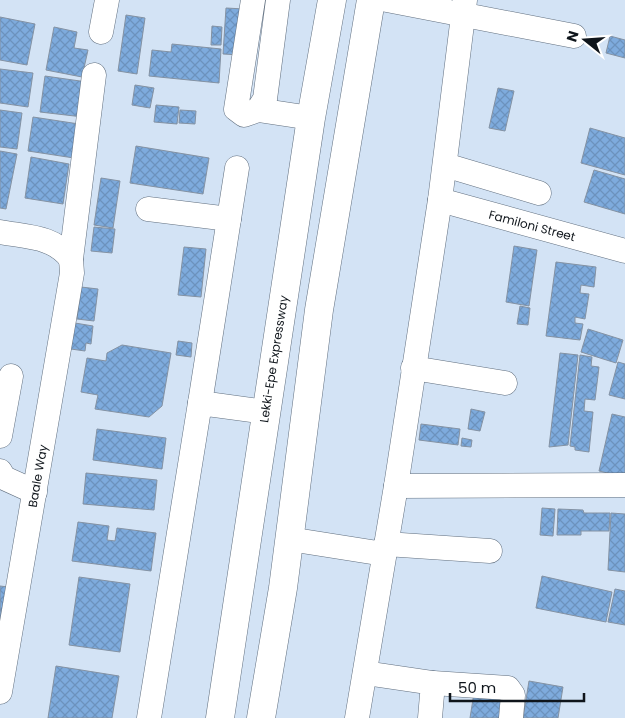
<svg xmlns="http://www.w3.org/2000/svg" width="625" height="718" viewBox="0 0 625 718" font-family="Poppins,sans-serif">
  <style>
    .building { fill: url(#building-cross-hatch); stroke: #8492a3 }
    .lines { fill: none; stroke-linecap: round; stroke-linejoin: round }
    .minor-casing { stroke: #616f7f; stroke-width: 25 }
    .highway-casing { stroke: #616f7f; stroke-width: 29 }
    .minor { stroke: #fff; stroke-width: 24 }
    .highway { stroke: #fff; stroke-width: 28 }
    .labels { text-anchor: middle; stroke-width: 4; stroke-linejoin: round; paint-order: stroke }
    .street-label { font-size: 12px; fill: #0f151b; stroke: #fff }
  </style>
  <defs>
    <pattern id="building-cross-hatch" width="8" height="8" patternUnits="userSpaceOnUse" patternTransform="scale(1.25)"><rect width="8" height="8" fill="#7eabdd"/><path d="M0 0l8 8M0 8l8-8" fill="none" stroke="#6c92bd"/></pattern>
  </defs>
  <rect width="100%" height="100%" fill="#d3e3f5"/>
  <g class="building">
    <polygon points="226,8 244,9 241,55 223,54"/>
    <polygon points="126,15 145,18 137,74 118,71"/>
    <polygon points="0,17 35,24 27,65 0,60"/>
    <polygon points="212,26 222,27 221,45 211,45"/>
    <polygon points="54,27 77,32 74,48 88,50 82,77 46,70"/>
    <polygon points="610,36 625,40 625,58 606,53"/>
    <polygon points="172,44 221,49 219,83 149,76 152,50 171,52"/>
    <polygon points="0,69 33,73 28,107 0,103"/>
    <polygon points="45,76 87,82 83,117 40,112"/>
    <polygon points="135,85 154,88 150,108 132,105"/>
    <polygon points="498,88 514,91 505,131 489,128"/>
    <polygon points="156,105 179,107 177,124 154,122"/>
    <polygon points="0,110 22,113 17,149 0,147"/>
    <polygon points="180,110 196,111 195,124 179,123"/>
    <polygon points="33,117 79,124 74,158 28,151"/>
    <polygon points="590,128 625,138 625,175 581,163"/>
    <polygon points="136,146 209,158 203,194 130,183"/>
    <polygon points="0,151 17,154 6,209 0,208"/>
    <polygon points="31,157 69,164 63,204 25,198"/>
    <polygon points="594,170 625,179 625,214 584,202"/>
    <polygon points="101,178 120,181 113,228 94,225"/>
    <polygon points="94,227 115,229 112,253 91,251"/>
    <polygon points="514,246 537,250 529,306 506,302"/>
    <polygon points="184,247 206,249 201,297 178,295"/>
    <polygon points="556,262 596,267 594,287 581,285 580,293 589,294 585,319 575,317 575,323 583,324 580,340 546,336"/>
    <polygon points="81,287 98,289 94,321 77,319"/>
    <polygon points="520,306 530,308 528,325 517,324"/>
    <polygon points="75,323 93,326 91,344 86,343 85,351 71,349"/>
    <polygon points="588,329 623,340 616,363 581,352"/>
    <polygon points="178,341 192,343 191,357 176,355"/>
    <polygon points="122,345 171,353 162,406 149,417 95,409 98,395 81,392 87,358 106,361 107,353"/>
    <polygon points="560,353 578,355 568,445 549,447"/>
    <polygon points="580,355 592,357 591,366 599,367 595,400 585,399 584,411 593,412 589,452 575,450 575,447 570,446"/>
    <polygon points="618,362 625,364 625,399 609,395"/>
    <polygon points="471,409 485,412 480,431 468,429"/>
    <polygon points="612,414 625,417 625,477 599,471"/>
    <polygon points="421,424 460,429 458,445 419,440"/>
    <polygon points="97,429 166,438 162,469 93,460"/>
    <polygon points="462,438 472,440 471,447 461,446"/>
    <polygon points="86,473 157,480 154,510 83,504"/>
    <polygon points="542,508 555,509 553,536 540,535"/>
    <polygon points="558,509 583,510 584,513 610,513 609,531 581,531 581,535 557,535"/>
    <polygon points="611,513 625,514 625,572 608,570"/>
    <polygon points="78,522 109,526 107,540 115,541 117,528 156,533 151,571 72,561"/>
    <polygon points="542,576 612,592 606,622 536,608"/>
    <polygon points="79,577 130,584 120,652 69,645"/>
    <polygon points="0,586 8,587 0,637"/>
    <polygon points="615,589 625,591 625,625 608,622"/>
    <polygon points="56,666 119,676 112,718 48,718"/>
    <polygon points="529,681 563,687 558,718 523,718"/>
    <polygon points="474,693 502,697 499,718 470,718"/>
  </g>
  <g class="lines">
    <g class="minor-casing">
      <g id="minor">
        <polyline points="253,0 236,109 244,115 258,110 265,99 278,0"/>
        <polyline points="387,0 574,36"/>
        <polyline points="101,32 107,0"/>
        <polyline points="258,110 311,118"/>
        <polyline points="445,165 539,193"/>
        <polyline points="440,200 625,251"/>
        <polyline points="148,209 229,219"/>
        <path d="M0 232C27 237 54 236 71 259"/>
        <polyline points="413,368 505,383"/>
        <polyline points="200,403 237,168"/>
        <polyline points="0,436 11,376"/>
        <polyline points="0,471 4,478 35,492"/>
        <polyline points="396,486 625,485"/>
        <polyline points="289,539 384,554"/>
        <polyline points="386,544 490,551"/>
        <polyline points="365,673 433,683 430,718"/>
        <polyline points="433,683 508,688 513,695 511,718"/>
        <polyline points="0,692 72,273 71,259 94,75"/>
        <polyline points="149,718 200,403 266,412"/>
        <polyline points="357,718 396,486 440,200 465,0"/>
      </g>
    </g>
    <g class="highway-casing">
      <g id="highway">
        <polyline points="220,718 311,118 332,0"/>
        <polyline points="261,718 283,588 319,310 371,0"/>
      </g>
    </g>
    <use href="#minor" class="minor"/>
    <use href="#highway" class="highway"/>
  </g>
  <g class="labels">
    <g class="street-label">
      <text transform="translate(532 226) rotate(15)" y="4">Familoni Street</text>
      <text transform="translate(274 359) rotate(-81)" y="4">Lekki-Epe Expressway</text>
      <text transform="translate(38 476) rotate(-80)" y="4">Baale Way</text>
    </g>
  </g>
  <g transform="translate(585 40) rotate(287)" stroke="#ffffff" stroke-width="4" paint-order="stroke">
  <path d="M0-4L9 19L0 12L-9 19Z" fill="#0f151b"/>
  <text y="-8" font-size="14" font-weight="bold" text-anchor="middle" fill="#0f151b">N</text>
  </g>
  <path d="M450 693v8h134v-8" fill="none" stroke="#0f151b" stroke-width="2.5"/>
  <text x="458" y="693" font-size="15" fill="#0f151b" stroke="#ffffff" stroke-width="4" paint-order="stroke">50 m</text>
</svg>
